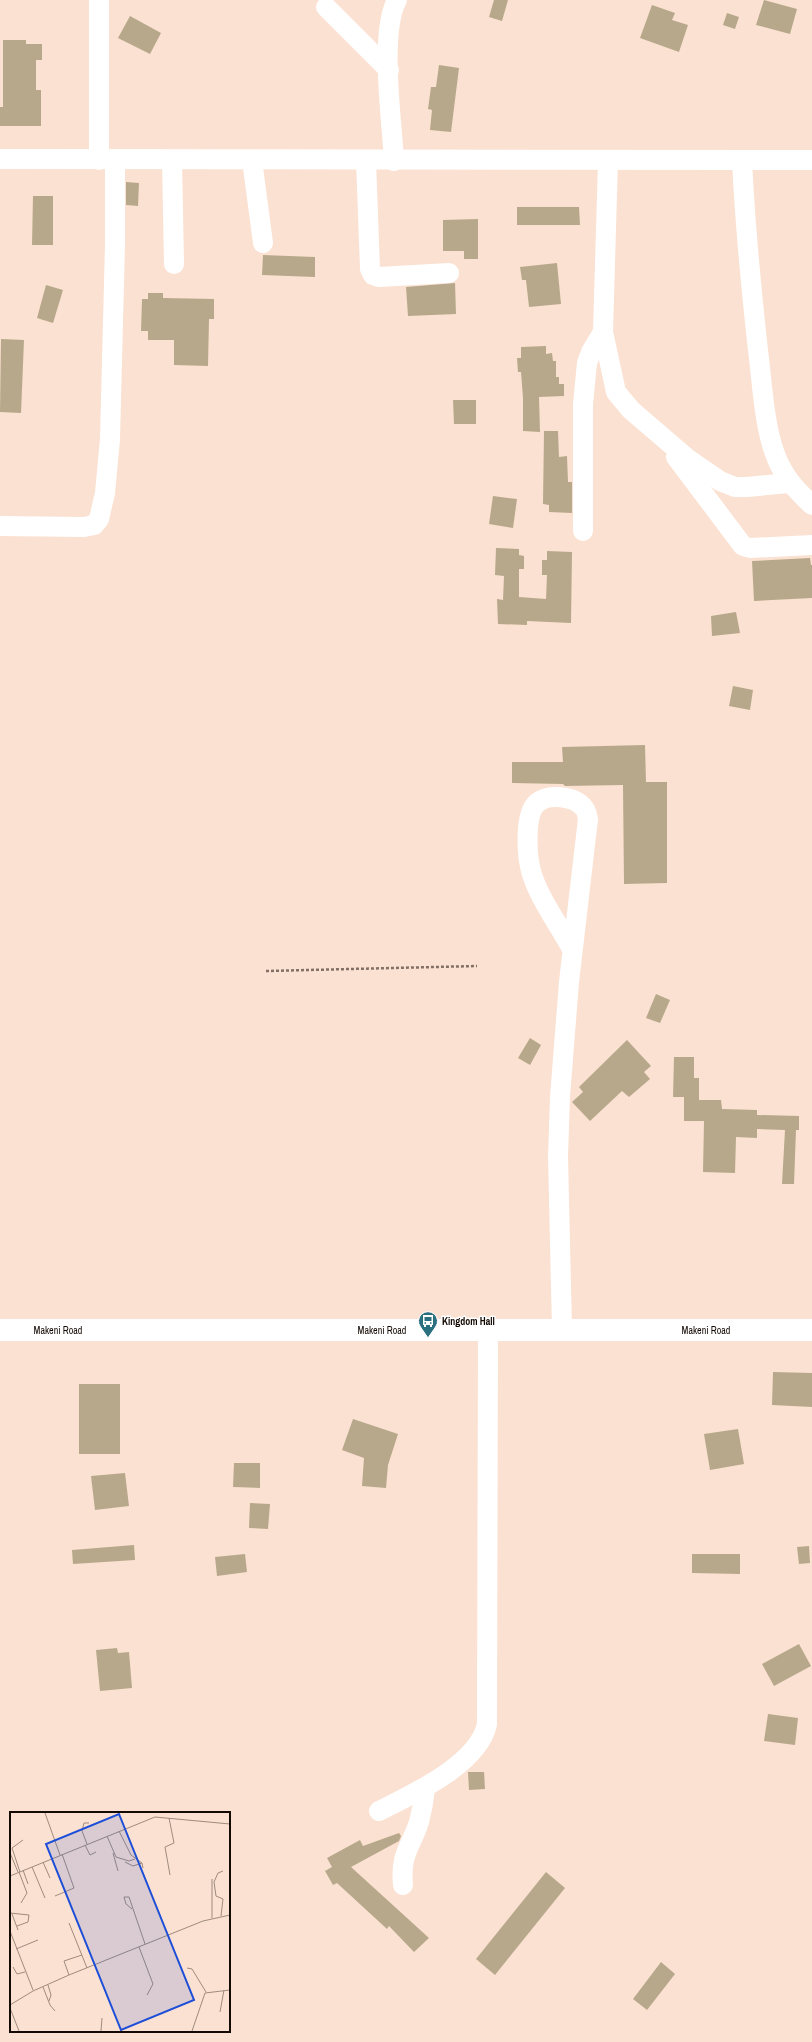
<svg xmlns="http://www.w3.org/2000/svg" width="812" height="2042" viewBox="0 0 812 2042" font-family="'Archivo Narrow',sans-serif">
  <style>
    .building { fill: #b7a88b }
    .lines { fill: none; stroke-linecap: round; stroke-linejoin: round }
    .path { stroke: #827066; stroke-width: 2.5; stroke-dasharray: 3 2; stroke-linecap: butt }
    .minor { stroke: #fff; stroke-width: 20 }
    .major { stroke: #fff; stroke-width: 22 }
    .labels { text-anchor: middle; stroke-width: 3; stroke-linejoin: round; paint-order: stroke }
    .poi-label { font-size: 10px; font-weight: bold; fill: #140a04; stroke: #fff; text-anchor: start }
    .street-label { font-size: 10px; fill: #140a04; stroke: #fff }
    .inset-road { fill: none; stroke: #9f8b7f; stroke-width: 1 }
    .view { fill: #1d4ed8; fill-opacity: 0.15; stroke: #1d4ed8; stroke-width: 2 }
    .inset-edge { fill: none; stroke: #140a04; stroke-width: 2 }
  </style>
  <rect width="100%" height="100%" fill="#fbe1d1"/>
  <g class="building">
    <polygon points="494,0 508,0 502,21 489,17"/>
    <polygon points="764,0 797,9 790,34 756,25"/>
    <polygon points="652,5 675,13 672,20 688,25 679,52 640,38"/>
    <polygon points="727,13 739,17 735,29 723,25"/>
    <polygon points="130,16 161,33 150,54 118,38"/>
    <polygon points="3,40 26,40 26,44 42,44 42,60 36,60 36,90 41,90 41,126 0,126 0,107 3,107"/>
    <polygon points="439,65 459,68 451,132 430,130 432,110 428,109 431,87 436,87"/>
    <polygon points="126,182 139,183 138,206 126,205"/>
    <polygon points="33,196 53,196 53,245 32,245"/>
    <polygon points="517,207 579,207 580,225 517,225"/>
    <polygon points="478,219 478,259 464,259 464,251 443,251 443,220"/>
    <polygon points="263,255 315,257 315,277 262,275"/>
    <polygon points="557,263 561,304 529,307 526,280 522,280 520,267"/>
    <polygon points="455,283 456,314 408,316 406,287"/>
    <polygon points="46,285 63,290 53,323 37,318"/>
    <polygon points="148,293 163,293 163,298 214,299 214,319 209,319 208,366 174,365 174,340 148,340 148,331 141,331 142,299 148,299"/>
    <polygon points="1,339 24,340 21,413 0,412"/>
    <polygon points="546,346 546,354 552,353 553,361 556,361 556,377 559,377 559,384 564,384 564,396 539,397 540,432 523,431 523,398 521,372 518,372 517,358 521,358 521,347"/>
    <polygon points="453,400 476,400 476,424 454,424"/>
    <polygon points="544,431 558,431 559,457 567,456 568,482 572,482 572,513 549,512 549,505 543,504"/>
    <polygon points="493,496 517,499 513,528 489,524"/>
    <polygon points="496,548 519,549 519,555 524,556 524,569 519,569 519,597 546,599 547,575 542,575 542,560 547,560 547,551 572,552 571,623 527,621 527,625 498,624 497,599 503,600 504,576 495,575"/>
    <polygon points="810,558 811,565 812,565 812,598 754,601 752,561"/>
    <polygon points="736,612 740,633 712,636 711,616"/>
    <polygon points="733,686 753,690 750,710 729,706"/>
    <polygon points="645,745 646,782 667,782 667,883 624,884 623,785 565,786 563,784 512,783 512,762 563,762 562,747"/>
    <polygon points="656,994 670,1000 660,1023 646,1018"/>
    <polygon points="530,1038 541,1045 530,1065 518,1058"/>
    <polygon points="627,1040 651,1066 644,1072 650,1079 629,1097 622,1091 590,1121 572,1102 583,1092 579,1087"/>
    <polygon points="674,1057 694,1057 694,1078 699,1078 699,1100 721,1100 722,1109 757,1110 757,1115 799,1116 799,1130 796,1130 794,1184 782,1184 785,1130 757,1129 757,1138 736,1137 735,1173 703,1172 704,1121 684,1121 684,1097 673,1097"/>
    <polygon points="773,1372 812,1373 812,1407 772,1405"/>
    <rect x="79" y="1384" width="41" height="70"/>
    <polygon points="353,1419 398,1434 388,1465 386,1488 362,1486 364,1458 342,1450"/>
    <polygon points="738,1429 744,1464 710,1470 704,1434"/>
    <polygon points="234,1463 260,1463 260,1488 233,1487"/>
    <polygon points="125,1473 129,1506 95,1510 91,1476"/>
    <polygon points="250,1503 270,1504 268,1529 249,1528"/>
    <polygon points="134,1545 135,1560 73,1564 72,1550"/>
    <polygon points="809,1546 810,1563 799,1564 797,1547"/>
    <polygon points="245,1554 247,1572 217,1576 215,1557"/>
    <polygon points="692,1554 740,1554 740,1574 692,1573"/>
    <polygon points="799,1644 811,1666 774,1686 762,1664"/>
    <polygon points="117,1648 118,1653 129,1652 132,1688 100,1691 96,1650"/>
    <polygon points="768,1714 798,1718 795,1745 764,1741"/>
    <polygon points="468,1772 484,1772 485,1789 469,1790"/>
    <polygon points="399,1833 401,1836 399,1841 351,1867 429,1938 414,1952 389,1926 387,1929 337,1883 333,1885 325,1871 332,1867 327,1858 360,1840 363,1846"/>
    <polygon points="546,1872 565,1888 495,1975 476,1959"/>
    <polygon points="661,1962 675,1974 647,2010 633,1999"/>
  </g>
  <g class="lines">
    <polyline class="path" points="266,971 477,966"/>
    <g class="minor">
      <polyline points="326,7 389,70"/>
      <polyline points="0,159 812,160"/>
      <polyline points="99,160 99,0"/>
      <polyline points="172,160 174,264"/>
      <polyline points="252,160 263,243"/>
      <polyline points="366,160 370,269 373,275 379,277 449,273"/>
      <path d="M742 160C745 224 751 287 758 350 762 381 764 425 775 454 783 476 795 489 812 505"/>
      <path d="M394 161C392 121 379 33 397 0"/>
      <polyline points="608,161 603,332 616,392 631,410 688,459 720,481 735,487 747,487 789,483"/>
      <polyline points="676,457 743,546 750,548 812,545"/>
      <polyline points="0,526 84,527 94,525 99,519 105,493 110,439 115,244 115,160"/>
      <polyline points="583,531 583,404 587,363 591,352 603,332"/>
      <path d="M562 1329 558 1156 560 1097 569 982 588 819C587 816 587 811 584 808 575 796 548 793 537 803 524 814 527 856 531 871 538 897 559 925 572 949"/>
      <path d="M379 1811C413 1794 479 1764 487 1724L488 1329"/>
      <path d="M403 1885C400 1854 410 1849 419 1822 422 1811 424 1800 425 1788"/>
    </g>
    <path class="major" id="s1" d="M0 1330H812"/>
  </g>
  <defs>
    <g id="bus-pin" transform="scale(1)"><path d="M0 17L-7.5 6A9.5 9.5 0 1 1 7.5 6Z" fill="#2a707e" stroke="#fff"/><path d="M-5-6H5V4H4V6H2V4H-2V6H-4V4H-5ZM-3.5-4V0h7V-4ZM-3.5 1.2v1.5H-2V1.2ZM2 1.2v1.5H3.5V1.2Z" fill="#fff"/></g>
  </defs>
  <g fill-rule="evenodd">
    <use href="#bus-pin" x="428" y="1321"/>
  </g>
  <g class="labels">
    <g class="poi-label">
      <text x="442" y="1325">Kingdom Hall</text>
    </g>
    <g class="street-label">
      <text dy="4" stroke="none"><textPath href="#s1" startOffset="382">Makeni Road</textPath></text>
      <text dy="4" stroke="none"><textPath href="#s1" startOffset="58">Makeni Road</textPath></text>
      <text dy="4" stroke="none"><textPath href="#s1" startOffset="706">Makeni Road</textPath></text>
    </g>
  </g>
  <g transform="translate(10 1812)">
    <rect width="220" height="220" fill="#fbe1d1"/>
    <path class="inset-road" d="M35 1 50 43M159 6 164 31 155 35 160 63M109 19 121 43 132 51 133 56M97 24 106 45 119 49 125 47M77 32 72 19 74 11H79M75 33 80 43 86 40M0 41 8 60M103 41 108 59M33 50 40 66M115 50 123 54 132 51M22 55 35 86M13 58 18 72M9 60 17 81 11 91M10 60 2 36 13 28M0 64 145 5 220 12M202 67V106M45 84 64 76 52 42M122 97 116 92 114 85H119L135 132M0 101 19 103 18 110 7 114M2 102 8 118M211 104 213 87 206 84 204 70 208 61 213 59M59 111 77 156M0 119 23 178M129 135 143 172 137 183M6 137 28 128M3 155 7 162 15 160M177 156 182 157 196 180M59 163 54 149 72 143M38 173 41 183 39 189M33 175 40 193 45 199M0 193 23 179 59 163 193 109 220 103M0 196 9 219M210 200 214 178M91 219 92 206M182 219 195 181 220 178"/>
    <path class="view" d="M109 2 184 188 111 218 36 32Z"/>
    <rect width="220" height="220" class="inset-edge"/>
  </g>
</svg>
